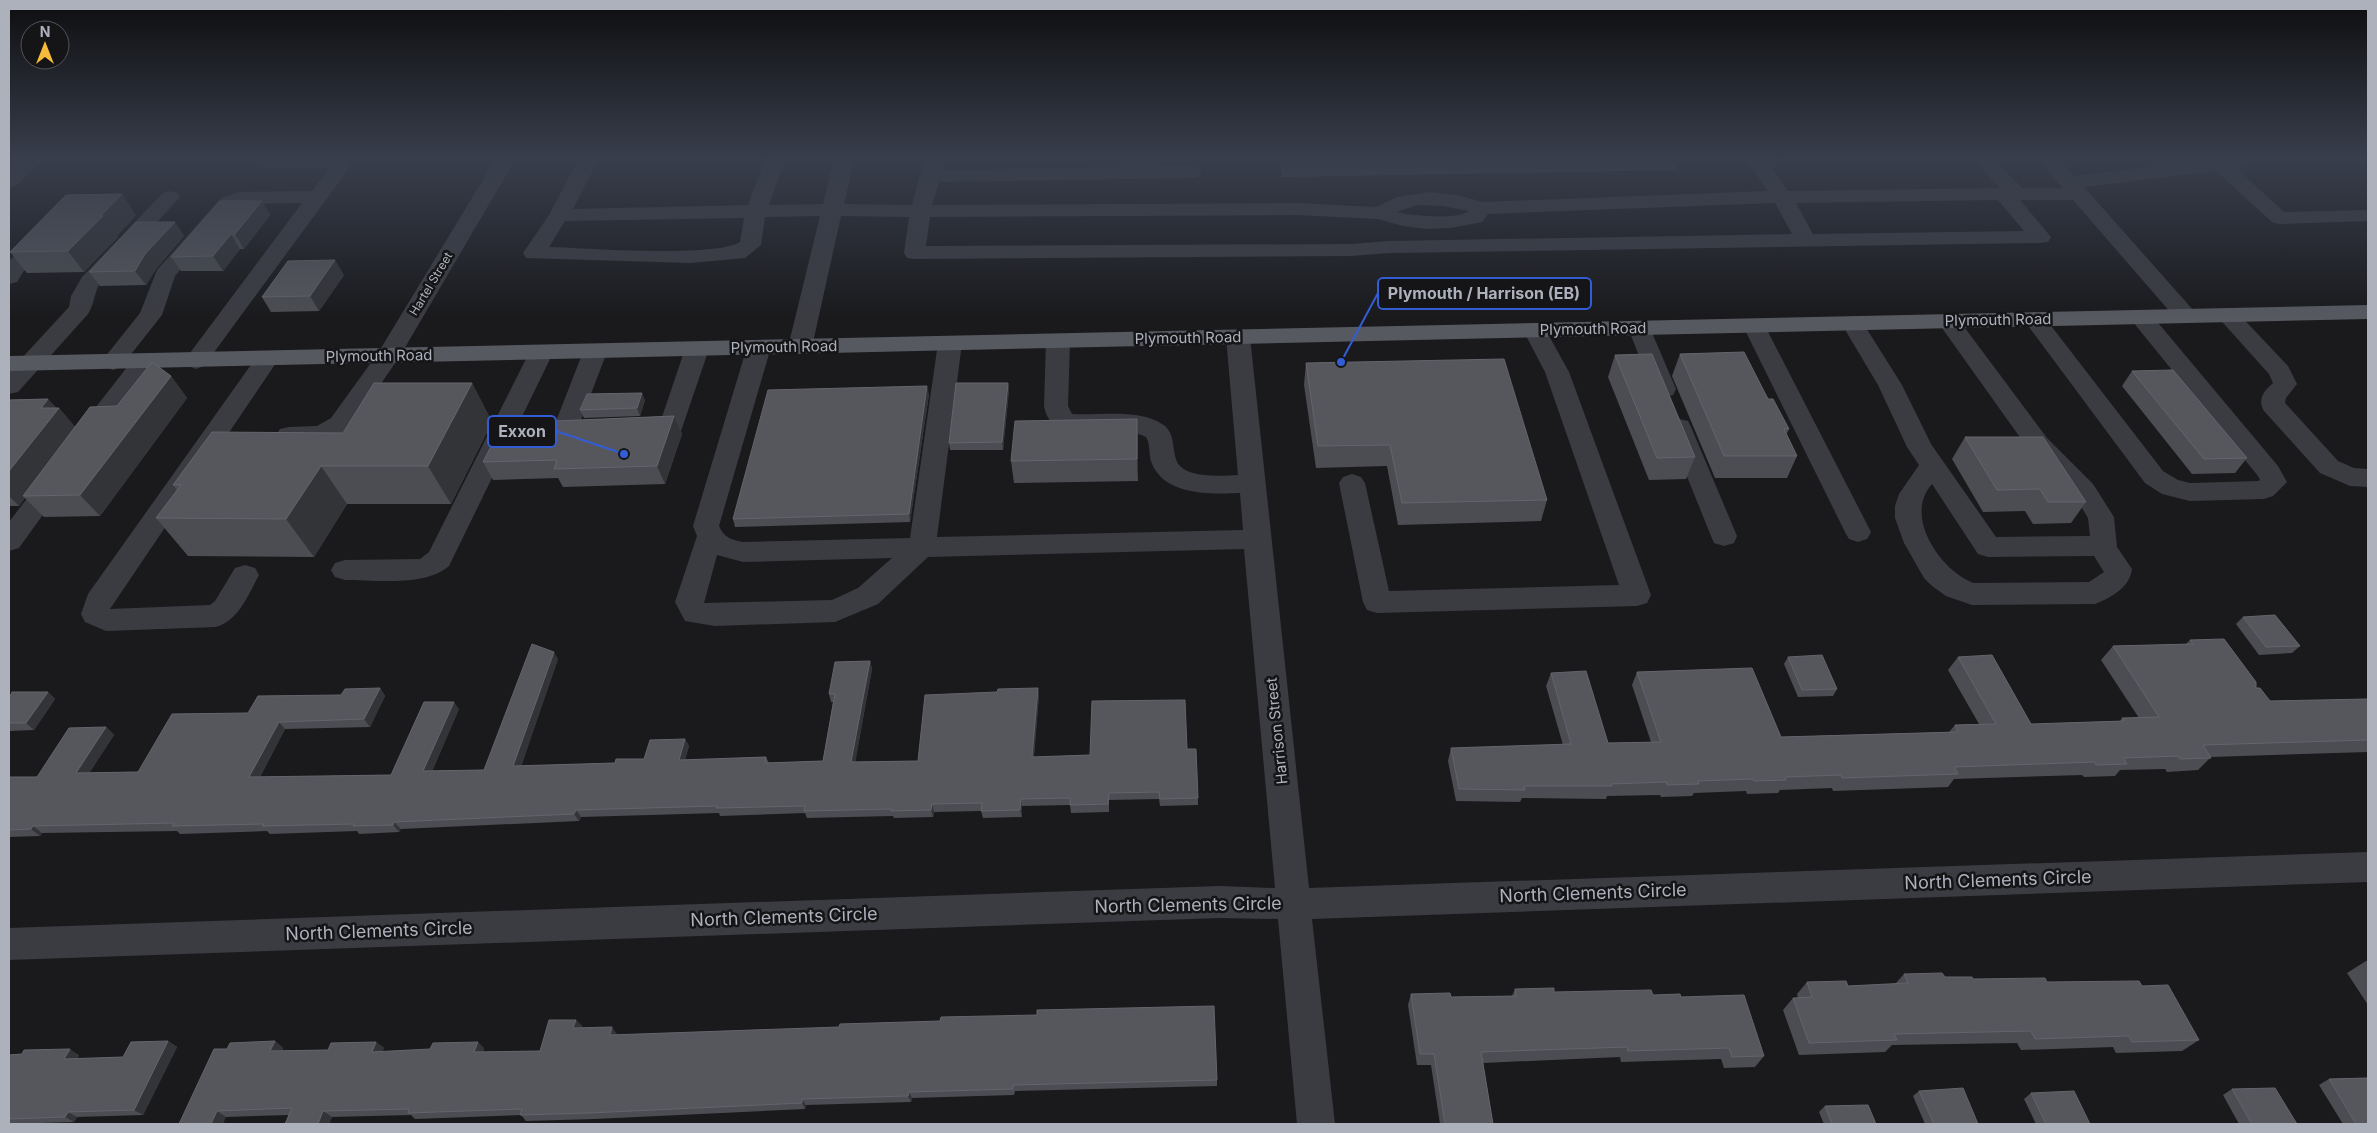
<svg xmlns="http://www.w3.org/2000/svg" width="2377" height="1133" viewBox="0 0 2377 1133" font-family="Inter,sans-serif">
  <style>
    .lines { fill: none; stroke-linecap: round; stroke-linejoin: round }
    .minor { fill: #3b3c42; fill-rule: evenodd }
    .major { fill: #575961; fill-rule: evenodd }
    .wall { fill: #4b4d52 }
    .shaded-wall { fill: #333438 }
    .building { fill: #56575d; stroke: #64656c }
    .labels { text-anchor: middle; stroke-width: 5; stroke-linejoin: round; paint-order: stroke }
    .far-street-label { font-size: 12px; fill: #adb1bc; stroke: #151518 }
    .street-label { font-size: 15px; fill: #adb1bc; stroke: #151518 }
    .near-street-label { font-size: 18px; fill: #adb1bc; stroke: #151518 }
    .leader { fill: none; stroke: #335dd4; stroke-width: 2 }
    .callout-dot { fill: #335dd4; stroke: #151518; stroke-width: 2 }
    .callout { fill: #151518; stroke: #335dd4; stroke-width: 2 }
    .callout-label { font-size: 16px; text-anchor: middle; font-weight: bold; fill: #adb1bc }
  </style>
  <rect width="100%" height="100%" fill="#1a1a1d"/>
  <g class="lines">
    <g class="minor">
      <polygon points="21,160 42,160 16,186 9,188 9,171"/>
      <polygon points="259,160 345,160 350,167 204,366 196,369 188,366 184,361 302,203 242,204 235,206 175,276 162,315 121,367 113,370 105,367 101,362 105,357 140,313 157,270 221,198 240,192 312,191 329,168 267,168 260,166 257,162"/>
      <polygon points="495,160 515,160 400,356 349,430 322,442 289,443 280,441 276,435 280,429 289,427 317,426 331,418 378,353"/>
      <path d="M578 160H598L573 209 748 205 765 160H785L769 205 823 204 834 160H854L844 204 912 205 924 160H944L942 170 1192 166 1199 168 1202 172 1199 176 1192 178 939 182 932 205 1298 203 1376 207 1397 197 1430 192 1456 195 1483 202 1768 191 1746 160H1766L1788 191 2000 188 1974 160H1995L2022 188H2063L2039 160H2060L2074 176 2210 160H2248L2245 164 2235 167 2284 212 2365 210 2368 211V221L2279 224 2272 222 2216 171 2084 187 2194 311 2197 316 2194 321 2186 323 2178 321 2073 200H2020L2051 237 2048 242 2040 243 1389 253 1351 256 915 259 907 258 904 253 909 217 841 216 812 347 808 352 800 354 792 352 788 347 820 216 765 217 761 245 745 258 691 263 526 258 523 253 549 215ZM1998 200 2024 231 1813 234 1796 203ZM1775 203 1792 234 1389 241 1351 244 926 246 930 217 1298 215 1378 219 1403 226 1427 229 1451 228 1482 222 1488 214ZM1417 205 1443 206 1469 211C1456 220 1413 216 1397 212ZM744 218 740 242C713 258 586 248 549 247L565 221Z"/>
      <path d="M170 191 177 193 180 197 99 285C94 294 94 305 88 314L18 392 9 394V372L69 307 71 296 82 277 163 193Z"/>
      <polygon points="45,231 53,232 56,237 23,272 17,282 9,284 9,261 37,232"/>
      <path d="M2227 308 2235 310 2288 366 2297 384 2286 398 2285 403 2338 461 2354 468 2368 469V487L2350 486 2320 473 2264 411C2257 399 2264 391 2273 383L2269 374 2216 315 2219 310Z"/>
      <polygon points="2141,310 2149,312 2278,466 2287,482 2273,496 2264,499 2190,501 2162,494 2145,483 2023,319 2026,314 2034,312 2042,314 2163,471 2178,480 2190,483 2258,481 2260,480 2258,476 2133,322 2130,317 2133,312"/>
      <path d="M1948 314 1956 316 2047 438 2093 484 2114 517 2117 547 2132 569C2130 587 2111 598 2095 604L1972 605 1946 596 1932 586 1924 578 1904 543 1895 518V506L1899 494 1919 465 1907 447 1878 385 1841 323 1844 318 1852 316 1860 318 1863 323 1902 385 1931 444 1996 537 2090 536 2088 518 2075 496 2029 450 1937 321 1940 316ZM1932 484 1978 554 1988 557 2094 556 2104 572 2089 582 1973 583C1940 570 1903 516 1932 484Z"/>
      <polygon points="1754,319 1762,321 1765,326 1871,532 1867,539 1858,542 1849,539 1845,532 1743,326 1746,321"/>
      <polygon points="1639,321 1647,323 1650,328 1676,389 1673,395 1664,397 1655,395 1652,389 1628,328 1631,323"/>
      <polygon points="1535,323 1543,325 1569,372 1651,595 1647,603 1637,606 1377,613 1367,610 1363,602 1339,483 1343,477 1352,474 1361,477 1365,483 1389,591 1619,585 1545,372 1523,330 1527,325"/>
      <path d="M1238 330 1246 332 1250 337 1309 888 2368 852V882L1312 919 1335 1124H1297L1278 919 1220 918 9 960V928L1220 886 1275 888 1244 549 928 557 878 604 835 622 715 626 685 621 675 602 697 536 693 526 747 347 751 342 759 340 767 342 771 347 719 526C724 538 732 540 743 542L910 538 938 343 942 338 950 336 958 338 962 343 937 537 1243 530 1240 493C1210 494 1166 496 1152 464 1148 455 1151 445 1146 437 1116 421 1052 451 1044 406L1046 341 1050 336 1058 334 1066 336 1070 341 1068 406 1072 414C1099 416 1138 408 1162 424 1175 432 1172 446 1176 459 1181 479 1222 476 1238 475L1226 337 1230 332ZM717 555 743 562 892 558 858 588 832 600 704 603Z"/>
      <polygon points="697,342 705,344 709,349 681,431 643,434 634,432 631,426 634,420 662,417 685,349 689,344"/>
      <path d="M595 345 603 347 607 352 581 420 602 422 605 428 602 434C588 438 570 439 556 435L553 429 583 352 587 347Z"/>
      <path d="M541 346 549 348 553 353 449 566C425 587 375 580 345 580L335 577 331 570 335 563 345 560 420 559 429 552 529 353 533 348Z"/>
      <path d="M266 352 274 355 278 360 110 609 210 605 215 601 235 568 245 565 255 568 259 575C248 595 239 620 216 627L106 631 85 622 81 614 88 594 258 355Z"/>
      <polygon points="143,354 151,357 155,362 151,367 96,442 87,444 78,442 74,436 78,430 135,357"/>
      <polygon points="1679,419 1688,421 1691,427 1737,536 1734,543 1724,546 1714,543 1711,536 1667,427 1670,421"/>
      <polygon points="57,468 66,471 70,477 19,548 9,551 9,522 48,471"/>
    </g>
    <polygon class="major" points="2368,305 2368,319 9,371 9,356"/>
  </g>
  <g class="wall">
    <polygon points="1279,160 1678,160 1675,170 1282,177"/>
    <polygon points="262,201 270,215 244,249 240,249 223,271 181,271 171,257"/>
    <polygon points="136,215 117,236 118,237 84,272 27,273 10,252"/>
    <polygon points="175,222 184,236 156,269 146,285 100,286 89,272"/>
    <polygon points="344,275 319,311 271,312 262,297"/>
    <polygon points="1680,354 1768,399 1789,429 1786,435 1797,456 1787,478 1715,478 1672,376"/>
    <polygon points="1615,355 1695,457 1686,479 1649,480 1608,377"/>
    <polygon points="1306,363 1547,500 1541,521 1398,525 1387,466 1316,468 1304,385"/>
    <polygon points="2132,371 2247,458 2235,473 2192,474 2122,386"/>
    <polygon points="171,376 187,398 100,516 44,517 25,498 19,506 9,506 9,400 48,399 56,408 59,408 75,427 117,406"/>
    <polygon points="472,383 492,422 451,504 347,504 314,557 188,556 156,518 177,490 173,485 343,433"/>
    <polygon points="1008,383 1009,390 1003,450 950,450 949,443"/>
    <polygon points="929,394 910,522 735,527 733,519"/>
    <polygon points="645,400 640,416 584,418 580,410"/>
    <polygon points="674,416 682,434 665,484 563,487 558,478 493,480 483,462 547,419 556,421"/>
    <polygon points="1137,419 1138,481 1014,483 1011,461"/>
    <polygon points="1965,437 2086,502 2071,523 2033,524 2025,511 1983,512 1952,459"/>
    <polygon points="2243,617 2300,646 2292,653 2259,655 2236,624"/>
    <polygon points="2190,640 2256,688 2270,701 2368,699 2368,752 2211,757 2198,770 2167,772 2165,769 2120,770 2115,776 2084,777 2082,775 1954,779 1948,787 1833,791 1832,788 1780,790 1778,793 1747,794 1746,791 1694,793 1692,796 1661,797 1660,795 1607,796 1606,799 1522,798 1520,802 1456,801 1448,761 1451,748 1563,745 1546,686 1551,673 1608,743 1651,742 1632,685 1637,672 1781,737 1949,732 1955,725 1979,724 1948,670 1958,657 2031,724 2120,721 2122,718 2139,718 2101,660 2113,646 2186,644"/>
    <polygon points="1788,657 1837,689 1833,696 1798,697 1784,664"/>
    <polygon points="558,659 521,766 615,763 644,759 685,739 689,746 685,760 766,757 769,763 823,761 833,702 831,702 829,694 870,661 872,669 855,762 918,761 1039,695 1034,757 1090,755 1187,749 1198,798 1198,805 1160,806 1159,799 1109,800 1109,812 1071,813 1070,805 1022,806 1022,817 983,818 981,811 934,812 933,817 894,818 893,816 807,818 805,813 720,816 719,813 581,817 579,821 401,829 399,832 359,834 357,831 270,834 267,831 180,834 177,831 42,833 40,836 9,837 9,777 37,777 106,727 114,735 89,773 138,772 248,713 380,688 385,696 370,727 285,729 260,777 391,775 459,709 432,771 484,770"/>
    <polygon points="48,692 55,699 34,730 9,731 9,698"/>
    <polygon points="2366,961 2368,961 2368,1005 2347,973"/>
    <polygon points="1904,974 1973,979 2142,986 2199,1040 2182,1051 2116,1053 2113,1047 2021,1050 2017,1043 1892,1045 1885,1052 1799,1055 1783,1010 1793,998 1798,998 1797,994 1807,982 1848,986 1895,984"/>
    <polygon points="1515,989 1554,992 1653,995 1681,997 1764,1056 1755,1067 1724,1068 1721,1059 1621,1062 1620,1057 1483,1063 1493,1124 1440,1124 1431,1065 1417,1065 1408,1005 1411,994 1451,997 1512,996"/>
    <polygon points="576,1020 582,1026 581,1028 617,1034 617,1035 1217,1080 1217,1086 1015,1091 1014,1095 912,1098 911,1102 806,1105 805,1109 595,1119 526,1121 521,1115 415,1119 411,1115 332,1117 329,1124 285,1124 289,1115 226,1117 179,1124 227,1049 275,1041 283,1048 282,1051 328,1050 376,1042 384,1048 382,1052 484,1048 483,1052 540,1051"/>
    <polygon points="168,1041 177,1047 143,1115 77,1117 74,1122 9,1124 9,1055 79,1055 77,1059 123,1057"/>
    <polygon points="2368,1078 2368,1124 2343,1124 2319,1085 2329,1079"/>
    <polygon points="2232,1089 2297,1124 2239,1124 2223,1095"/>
    <polygon points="1919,1091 1978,1124 1925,1124 1913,1096"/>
    <polygon points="2031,1093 2090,1124 2036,1124 2024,1099"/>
    <polygon points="1825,1106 1876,1124 1824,1124 1819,1112"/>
  </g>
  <g class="shaded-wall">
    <polygon points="122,194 136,215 117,236 118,237 84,272 68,251"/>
    <polygon points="262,201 270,215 244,249 235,234"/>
    <polygon points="175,222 184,236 156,269 146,285 135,271 145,254"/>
    <polygon points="231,234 240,249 223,271 213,256"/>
    <polygon points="335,260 344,275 319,311 310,296"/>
    <polygon points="171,376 187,398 100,516 80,495"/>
    <polygon points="472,383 492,422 451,504 428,466"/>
    <polygon points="1008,383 1009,390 1003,450 1002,442"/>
    <polygon points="927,386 929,394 910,522 909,514"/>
    <polygon points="642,393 645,400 640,416 637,408"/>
    <polygon points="48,399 57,410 59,408 77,429 23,496 25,498 19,506 9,496 9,471 41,408"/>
    <polygon points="674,416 682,434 665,484 657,466"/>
    <polygon points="1137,419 1138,441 1138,481 1137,459"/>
    <polygon points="321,466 347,504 314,557 286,519"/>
    <polygon points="554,652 558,659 519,773 513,766"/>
    <polygon points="870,661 872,669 854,770 851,762"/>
    <polygon points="380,688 385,696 370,727 364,719"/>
    <polygon points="1038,688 1039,695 1033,765 1032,757"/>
    <polygon points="48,692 55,699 34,730 26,723"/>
    <polygon points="454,702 459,709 429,779 423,771"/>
    <polygon points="279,722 285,729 256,784 249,777"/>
    <polygon points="106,727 114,735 85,780 76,773"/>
    <polygon points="685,739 689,746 683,767 679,760"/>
    <polygon points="1021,799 1022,806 1022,817 1020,810"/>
    <polygon points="932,804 934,812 933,817 931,810"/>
    <polygon points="576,810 581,817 579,821 574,814"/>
    <polygon points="394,822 401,829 399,832 393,825"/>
    <polygon points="33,826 42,833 40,836 31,829"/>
    <polygon points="576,1020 582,1026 579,1035 573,1028"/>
    <polygon points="612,1027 617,1034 615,1042 610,1035"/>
    <polygon points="168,1041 177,1047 143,1115 134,1110"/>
    <polygon points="275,1041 283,1048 279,1058 270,1051"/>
    <polygon points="376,1042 384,1048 380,1058 372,1052"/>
    <polygon points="478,1042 484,1048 481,1058 474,1052"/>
    <polygon points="70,1049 79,1055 74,1065 64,1059"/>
    <polygon points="909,1092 912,1098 911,1102 908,1096"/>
    <polygon points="802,1099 806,1105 805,1109 802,1103"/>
    <polygon points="217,1111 226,1117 223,1124 211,1124"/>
    <polygon points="323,1111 332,1117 329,1124 318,1124"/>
    <polygon points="68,1112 77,1117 74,1122 65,1117"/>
  </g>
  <g class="building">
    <polygon points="122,194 101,216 103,216 68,251 10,252 66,195"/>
    <polygon points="220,201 262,201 235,234 231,234 213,256 171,257"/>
    <polygon points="136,222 175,222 145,254 135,271 89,272"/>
    <polygon points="335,260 310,296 262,297 288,261"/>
    <polygon points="1744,352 1768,399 1773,399 1789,429 1784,429 1797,456 1724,456 1680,354"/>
    <polygon points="1652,354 1695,457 1657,458 1615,355"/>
    <polygon points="1504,359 1547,500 1402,503 1390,445 1318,446 1306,363"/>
    <polygon points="152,362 171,376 80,495 23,496 90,407 117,406"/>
    <polygon points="2173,370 2247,458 2204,459 2132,371"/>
    <polygon points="374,383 472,383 428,466 321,466 286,519 156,518 181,485 173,485 212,432 343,433"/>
    <polygon points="956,383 1008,383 1002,442 949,443"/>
    <polygon points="927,386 909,514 733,519 768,390"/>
    <polygon points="642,393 637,408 580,410 587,394"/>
    <polygon points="48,399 41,408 59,408 9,471 9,400"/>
    <polygon points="544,416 547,419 556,421 674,416 657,466 554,469 557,460 483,462 506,417"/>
    <polygon points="1137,419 1137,459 1011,461 1015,421"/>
    <polygon points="1965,437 2043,437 2086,502 2048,502 2040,489 1997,490"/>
    <polygon points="2275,615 2300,646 2266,647 2243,617"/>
    <polygon points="2224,639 2256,682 2256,688 2260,688 2270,701 2368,699 2368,740 2203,745 2211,758 2180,759 2178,756 2123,758 2127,764 2096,765 2094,762 1954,767 1958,774 1842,778 1841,775 1785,777 1786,780 1754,781 1753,779 1698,781 1699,784 1667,785 1666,782 1611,784 1612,786 1524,786 1525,790 1459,789 1451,748 1571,744 1551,673 1586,671 1608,743 1661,742 1637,672 1752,668 1781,737 1958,732 1955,725 1996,724 1958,657 1992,655 2031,724 2124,721 2122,718 2159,717 2113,646 2193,644 2190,640"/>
    <polygon points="532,644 554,652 513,766 615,763 616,759 644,759 650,740 685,739 679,760 766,757 765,763 823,761 835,694 829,694 835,662 870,661 851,762 918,761 925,695 997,692 998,689 1038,688 1032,757 1090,755 1092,701 1185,700 1187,749 1196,749 1198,798 1160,799 1159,792 1109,793 1108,804 1070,805 1070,798 1021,799 1020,810 981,811 982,803 932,804 931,810 891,811 892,809 804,811 805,806 716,808 717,806 576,810 574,814 394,822 393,825 353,826 354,824 262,826 264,824 172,826 174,823 33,826 31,829 9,830 9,777 37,777 69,728 106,727 76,773 138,772 172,714 248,713 258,696 341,695 345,689 380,688 364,719 279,722 249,777 391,775 424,702 454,702 423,771 484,770"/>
    <polygon points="1822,655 1837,689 1802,690 1788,657"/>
    <polygon points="12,692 48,692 26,723 9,723 9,698"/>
    <polygon points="1942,973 1945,977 1972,977 1973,979 2045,978 2047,982 2139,981 2142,986 2168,985 2199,1040 2132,1042 2129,1036 2035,1039 2031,1031 1894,1034 1897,1040 1809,1043 1793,998 1812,997 1807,982 1846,981 1848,986 1908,983 1904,974"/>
    <polygon points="1554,988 1554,992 1651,990 1653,995 1680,994 1681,997 1744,995 1764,1056 1732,1057 1729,1048 1628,1051 1627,1047 1481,1052 1493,1124 1445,1124 1434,1054 1420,1054 1411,994 1450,993 1451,997 1516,996 1515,989"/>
    <polygon points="1214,1006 1217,1080 1013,1085 1013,1089 909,1092 908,1096 802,1099 802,1103 589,1113 520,1115 522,1109 408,1113 409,1109 323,1111 318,1124 285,1124 292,1108 217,1111 211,1124 179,1124 214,1049 227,1049 230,1043 275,1041 270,1051 328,1050 331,1043 376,1042 372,1052 430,1049 433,1043 478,1042 474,1052 540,1051 549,1020 576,1020 573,1028 612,1027 610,1035 839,1027 840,1024 940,1021 941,1017 1037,1015 1037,1010"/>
    <polygon points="168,1041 134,1110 68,1112 65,1117 9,1119 9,1055 22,1054 24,1050 70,1049 64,1059 123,1057 131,1042"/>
    <polygon points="2368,1078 2368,1124 2356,1124 2329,1079"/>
    <polygon points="1963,1088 1978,1124 1934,1124 1919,1091"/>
    <polygon points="2275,1088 2297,1124 2252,1124 2232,1089"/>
    <polygon points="2074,1091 2090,1124 2046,1124 2031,1093"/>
    <polygon points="1868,1105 1876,1124 1832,1124 1825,1106"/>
  </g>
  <linearGradient id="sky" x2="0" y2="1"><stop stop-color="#0e0e10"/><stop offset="0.5" stop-color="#383e4c"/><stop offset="1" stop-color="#383e4c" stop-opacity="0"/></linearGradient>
  <rect width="2377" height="318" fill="url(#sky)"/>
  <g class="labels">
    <g class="far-street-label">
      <text transform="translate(431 284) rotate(-59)" y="4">Hartel Street</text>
    </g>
    <g class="street-label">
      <text transform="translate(1998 320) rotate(-1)" y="5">Plymouth Road</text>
      <text transform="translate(1593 329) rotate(-1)" y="5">Plymouth Road</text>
      <text transform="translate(1188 338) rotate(-1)" y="5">Plymouth Road</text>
      <text transform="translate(784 347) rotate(-1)" y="5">Plymouth Road</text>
      <text transform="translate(379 356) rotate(-1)" y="5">Plymouth Road</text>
      <text transform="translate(1277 731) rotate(-96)" y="5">Harrison Street</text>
    </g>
    <g class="near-street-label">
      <text transform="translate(1998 880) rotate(-2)" y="6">North Clements Circle</text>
      <text transform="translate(1593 893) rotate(-2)" y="6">North Clements Circle</text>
      <text transform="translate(1188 905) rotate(-1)" y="6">North Clements Circle</text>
      <text transform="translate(784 917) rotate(-2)" y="6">North Clements Circle</text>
      <text transform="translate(379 931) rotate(-2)" y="6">North Clements Circle</text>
    </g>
  </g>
  <path class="leader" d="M1341 362L1378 293M624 454L556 431"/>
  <g class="callout-dot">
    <circle cx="1341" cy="362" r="5"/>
    <circle cx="624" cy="454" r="5"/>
  </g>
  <g class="callout">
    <rect x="1378" y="278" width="213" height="31" rx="5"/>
    <rect x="488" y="416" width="68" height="31" rx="5"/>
  </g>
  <g class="callout-label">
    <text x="1484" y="299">Plymouth / Harrison (EB)</text>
    <text x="522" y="437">Exxon</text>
  </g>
  <rect width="2377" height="1133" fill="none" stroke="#adb1bc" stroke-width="20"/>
  <g transform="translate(45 45)"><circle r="24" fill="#151518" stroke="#52535a"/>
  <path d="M0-4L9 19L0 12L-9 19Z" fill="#f5bb3a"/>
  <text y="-8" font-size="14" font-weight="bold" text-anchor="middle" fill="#adb1bc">N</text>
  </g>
</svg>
